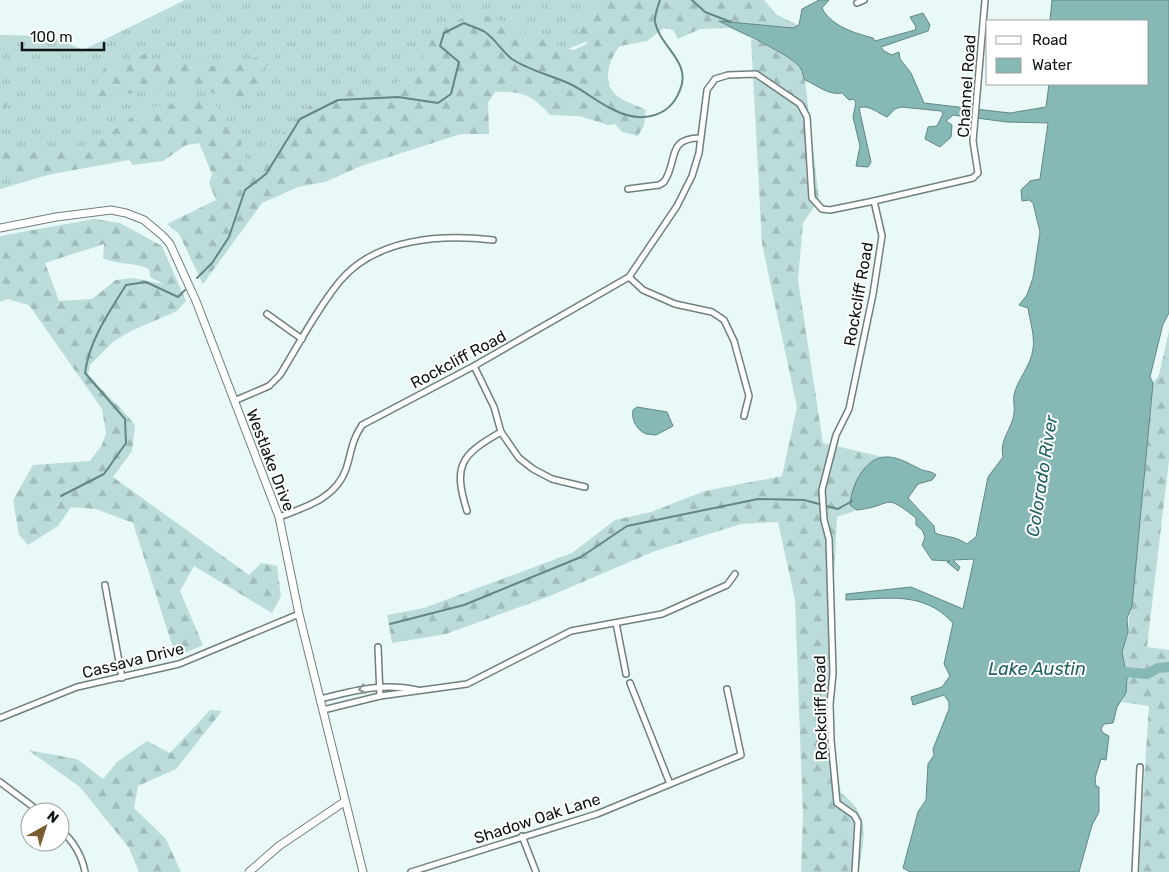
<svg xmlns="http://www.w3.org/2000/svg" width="1169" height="872" viewBox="0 0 1169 872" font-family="Rubik,sans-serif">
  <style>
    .grass { fill: url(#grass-tufts) }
    .forest { fill: url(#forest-firs); fill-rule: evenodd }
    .pitch { fill: #bbdcdb }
    .water { fill: #86b8b6; stroke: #628785 }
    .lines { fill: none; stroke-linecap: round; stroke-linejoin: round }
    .stream { stroke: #628785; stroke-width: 2 }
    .river { stroke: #86b8b6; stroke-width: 10 }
    .street-casing { stroke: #707f7f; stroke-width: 8 }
    .secondary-casing { stroke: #707f7f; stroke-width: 9 }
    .street { stroke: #fff; stroke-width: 5 }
    .secondary { stroke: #fff; stroke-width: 7 }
    .oneway { stroke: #939595 }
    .labels { text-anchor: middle; stroke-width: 4; stroke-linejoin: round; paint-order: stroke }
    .street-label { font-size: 16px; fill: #0e1414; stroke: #fff }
    .water-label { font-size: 18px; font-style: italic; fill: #206362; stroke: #fff }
  </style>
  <defs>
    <pattern id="grass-tufts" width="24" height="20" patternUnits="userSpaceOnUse" patternTransform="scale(1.25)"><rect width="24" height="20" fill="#bbdcdb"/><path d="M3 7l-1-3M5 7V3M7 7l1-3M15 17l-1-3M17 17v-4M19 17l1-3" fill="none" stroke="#a0bcbb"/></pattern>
    <pattern id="forest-firs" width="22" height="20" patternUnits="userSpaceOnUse" patternTransform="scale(1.25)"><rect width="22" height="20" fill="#bbdcdb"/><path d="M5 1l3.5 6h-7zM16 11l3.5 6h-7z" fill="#a0bcbb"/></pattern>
  </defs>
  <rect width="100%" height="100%" fill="#e8f9f8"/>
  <polygon class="grass" points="185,0 694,0 249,172 204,129 0,189 0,35 51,36 83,50"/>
  <g class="forest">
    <path d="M611 0H764L777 15 800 26 796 35 748 36 729 28 700 29 678 39 673 30 664 28 647 41 620 46C610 58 602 79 614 93 621 101 637 105 646 110L644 125 638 136 622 132 615 124 608 125 579 116 550 115C532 95 523 91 495 92L488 103 489 134H461L361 166 325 182 298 187 262 203 203 284 179 234 167 224 216 200 209 183 212 174 199 143 186 145 163 161 133 165 129 160 41 176 0 178V148L44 150 92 146 135 115 152 107 180 102 207 99 215 104 227 121 238 122 242 141 241 145 246 155V161L252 165 303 112 310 106 318 105 323 97 332 91 337 92 349 87 396 84 418 67 440 23 454 22 472 14H479L523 27 525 28 527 37 546 36 552 43 574 50 587 44 586 40 578 32 579 27 585 22 587 9 595 3 608 5Z"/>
    <path d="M751 39C763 43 797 58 802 69 803 72 803 77 805 80L819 200 803 223 798 280 823 443 883 457C866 466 851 485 850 505L857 510 837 517 833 600 835 666 833 728 836 771 841 793C873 818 863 835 859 872H801L803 815 795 600 778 522 741 524 655 551 550 596 446 634 392 643 387 615 424 608 572 553 615 520 651 512 705 491 782 476 797 407 762 244Z"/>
    <path d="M280 47 272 61 257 74 261 76 264 73 266 77 248 98 242 100 235 101 194 86 105 96 99 99 89 96 104 68 132 61 146 53C158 69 187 60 204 58L206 66C212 67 249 58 260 57L261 49Z"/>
    <polygon points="8,83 15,84 16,87 6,106 0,113 0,89"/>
    <path d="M94 219 120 223 162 246 186 301 177 311 131 331 114 341 90 365 88 374C103 392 120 406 135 425L132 451 113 477 249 575 261 563 277 566 281 596 272 613 194 566 180 591 203 645 176 657 133 523 96 509 71 507 58 526 28 545 19 535 13 500 33 465 90 461 102 445 106 433 102 409 29 305 7 299 0 302V236ZM104 244 103 258C118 265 134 262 149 269L150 277 163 284 133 278 116 280 92 299 59 301 45 263Z"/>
    <path d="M1169 331V460L1147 647 1169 650V872H1138L1149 706 1122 702C1133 681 1120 671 1122 652 1122 646 1127 639 1128 633 1129 623 1128 616 1132 606L1153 383 1159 375Z"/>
    <polygon points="210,710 222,711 176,769 138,786 134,808 166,839 181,872 139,872 129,848 80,787 28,750 77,759 103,779 117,762 147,741 170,753"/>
  </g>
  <path class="pitch" d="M545 0C556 0 571 0 574 13L571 16C560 16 548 11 545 0Z"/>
  <g class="water">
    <path d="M819 0H829L822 8C831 26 854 33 873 38L875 41 915 30 916 27 910 17 923 13 930 25 928 31 881 47 884 51 892 55 899 52 900 59 911 73 924 103 1010 113 1046 107 1049 84H1148V21H1050L1052 0H1169V313L1163 324 1150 377 1153 383 1132 606 1127 618 1128 632 1122 652 1127 677 1126 693 1117 707 1113 723 1104 724 1101 729 1103 733 1109 736 1106 760 1101 759 1095 778 1096 786 1099 787V812L1092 825 1079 872H910L903 868 918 812 926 800 928 764 934 755 933 749 949 709V702L944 695 913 705 911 697 942 687 950 676 944 664 953 623C923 590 887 599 846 600V594L911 587 963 609 974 559 953 560 960 567 958 571 947 562 950 561 932 560 922 545 925 537 922 530 916 525V518C882 491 894 506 857 510L850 505C851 487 864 458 885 457 896 456 908 463 918 468 924 472 930 470 936 475L932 480 918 484 908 498 934 526 935 533C948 538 953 535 967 544L976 537 988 477 1003 457C999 440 1011 431 1014 414 1015 408 1013 401 1014 395 1017 380 1031 366 1033 349 1035 335 1030 322 1028 308L1019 305 1027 295 1033 278 1040 232 1033 203 1029 200 1022 201 1021 190 1030 181 1040 179 1048 123 1007 122 953 115 946 121 952 125 951 137 940 147 925 139 928 127 937 126 943 114 941 111 901 107 895 109 887 117C878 113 868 104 859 108L871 162 868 167 856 166 860 146 853 117 856 102 853 99 849 100 842 93C829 96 817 85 805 80 803 77 803 72 801 69 795 56 735 30 719 21L793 28 799 25 802 9Z"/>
    <path d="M637 407 667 412 673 426 656 435 646 434C637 430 631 420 633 410Z"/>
  </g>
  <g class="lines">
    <g class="stream">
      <polyline points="692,0 705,12 731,22"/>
      <path d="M197 278 212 263 229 237 245 190 266 174 300 119 338 100 398 97 438 103 451 94 459 62 440 46 444 33 464 23C470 26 478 28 485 32 495 39 502 51 512 59 528 70 550 75 568 83 584 90 598 103 614 110 639 123 669 119 680 90 692 62 660 47 655 22 654 16 658 6 660 0"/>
      <path d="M61 496 104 474 126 443 125 419 85 373C89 341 109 312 126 285L146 282 178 297 185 290"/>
      <polyline points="390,624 464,605 581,557 627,526 758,499 804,500 838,509 852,501"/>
    </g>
    <polyline class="river" points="1114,671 1147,674 1158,668 1169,667"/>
    <g class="street-casing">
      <g id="street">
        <polyline points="857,3 864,0"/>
        <path d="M628 189 659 185 664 182C678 162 666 138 700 138"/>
        <polyline points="629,277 643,290 675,304 712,312 724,320 734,341 749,396 744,416"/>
        <polyline points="267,314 302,339"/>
        <polyline points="474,366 494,407 501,432 519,458 533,469 552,479 585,487"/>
        <path d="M234 401 269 386 280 375C299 344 317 309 340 281 376 238 441 234 493 240"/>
        <path d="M467 511C453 466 460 455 501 432"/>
        <path d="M279 517C306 507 336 498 346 469 352 451 351 442 362 425L474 366 629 277 677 206 692 176 699 153 707 90 715 79 728 75 756 74 800 104 807 117 812 198 822 209 830 210 874 201 973 178 978 173 973 141 985 0"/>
        <polyline points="105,585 122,678"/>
        <polyline points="616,623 626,674"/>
        <polyline points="378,647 380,696"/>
        <polyline points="630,683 670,784"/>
        <path d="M320 699C353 691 383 682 417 690"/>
        <polyline points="323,710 380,696 467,684 571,631 662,614 727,585 735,574"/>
        <polyline points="0,718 77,687 179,664 299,614"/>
        <polyline points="0,782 40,812"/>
        <path d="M60 829C72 840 82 855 85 872"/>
        <polyline points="522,836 536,872"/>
        <polyline points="411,872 597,814 741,755 727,689"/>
        <polyline points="855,872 858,822 854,815 837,803 831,740 830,704 833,673 829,539 824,520 822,490 836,435 849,409 873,294 882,236 874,201"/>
        <polyline points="1135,872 1140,767"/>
      </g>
    </g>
    <g class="secondary-casing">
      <g id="secondary">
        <polyline points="0,228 56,217 111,210 126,213 144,220 163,236 170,244 196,301 279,517 299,614 363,872"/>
        <polyline points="249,872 279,846 344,802"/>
      </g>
    </g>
    <use href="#street" class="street"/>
    <use href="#secondary" class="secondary"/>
  </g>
  <defs><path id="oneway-chevron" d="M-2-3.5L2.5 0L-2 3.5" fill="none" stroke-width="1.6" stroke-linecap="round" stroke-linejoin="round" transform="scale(1.25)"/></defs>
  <use class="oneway" href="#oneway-chevron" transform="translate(362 689) rotate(168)"/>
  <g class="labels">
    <g class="street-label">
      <text transform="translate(966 86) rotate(-86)" y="6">Channel Road</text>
      <text transform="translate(858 294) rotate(-80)" y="6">Rockcliff Road</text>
      <text transform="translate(458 359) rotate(-28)" y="6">Rockcliff Road</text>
      <text transform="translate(271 460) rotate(69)" y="6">Westlake Drive</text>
      <text transform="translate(133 660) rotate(-14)" y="6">Cassava Drive</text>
      <text transform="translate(820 708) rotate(-91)" y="6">Rockcliff Road</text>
      <text transform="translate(537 818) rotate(-18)" y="6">Shadow Oak Lane</text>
    </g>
    <g class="water-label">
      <text transform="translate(1042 476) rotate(-81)" y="6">Colorado River</text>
      <text x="1037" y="675">Lake Austin</text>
    </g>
  </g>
  <rect x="986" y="20" width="162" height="65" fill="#ffffff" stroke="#9fa1a1"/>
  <rect x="996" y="36" width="25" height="8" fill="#ffffff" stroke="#9fa1a1"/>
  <text x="1032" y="45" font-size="15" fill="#0e1414">Road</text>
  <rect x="996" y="58" width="25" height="15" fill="#86b8b6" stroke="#9fa1a1"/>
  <text x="1032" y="70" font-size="15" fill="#0e1414">Water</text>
  <g transform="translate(45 827) rotate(39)"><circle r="24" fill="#ffffff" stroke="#9fa1a1"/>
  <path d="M0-4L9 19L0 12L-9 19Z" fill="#7b5c31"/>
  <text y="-8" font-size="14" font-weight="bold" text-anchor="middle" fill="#0e1414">N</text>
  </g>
  <path d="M22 42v8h82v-8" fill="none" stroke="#0e1414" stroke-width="2.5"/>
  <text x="30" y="42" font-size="15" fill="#0e1414" stroke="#ffffff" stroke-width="4" paint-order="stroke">100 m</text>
</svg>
